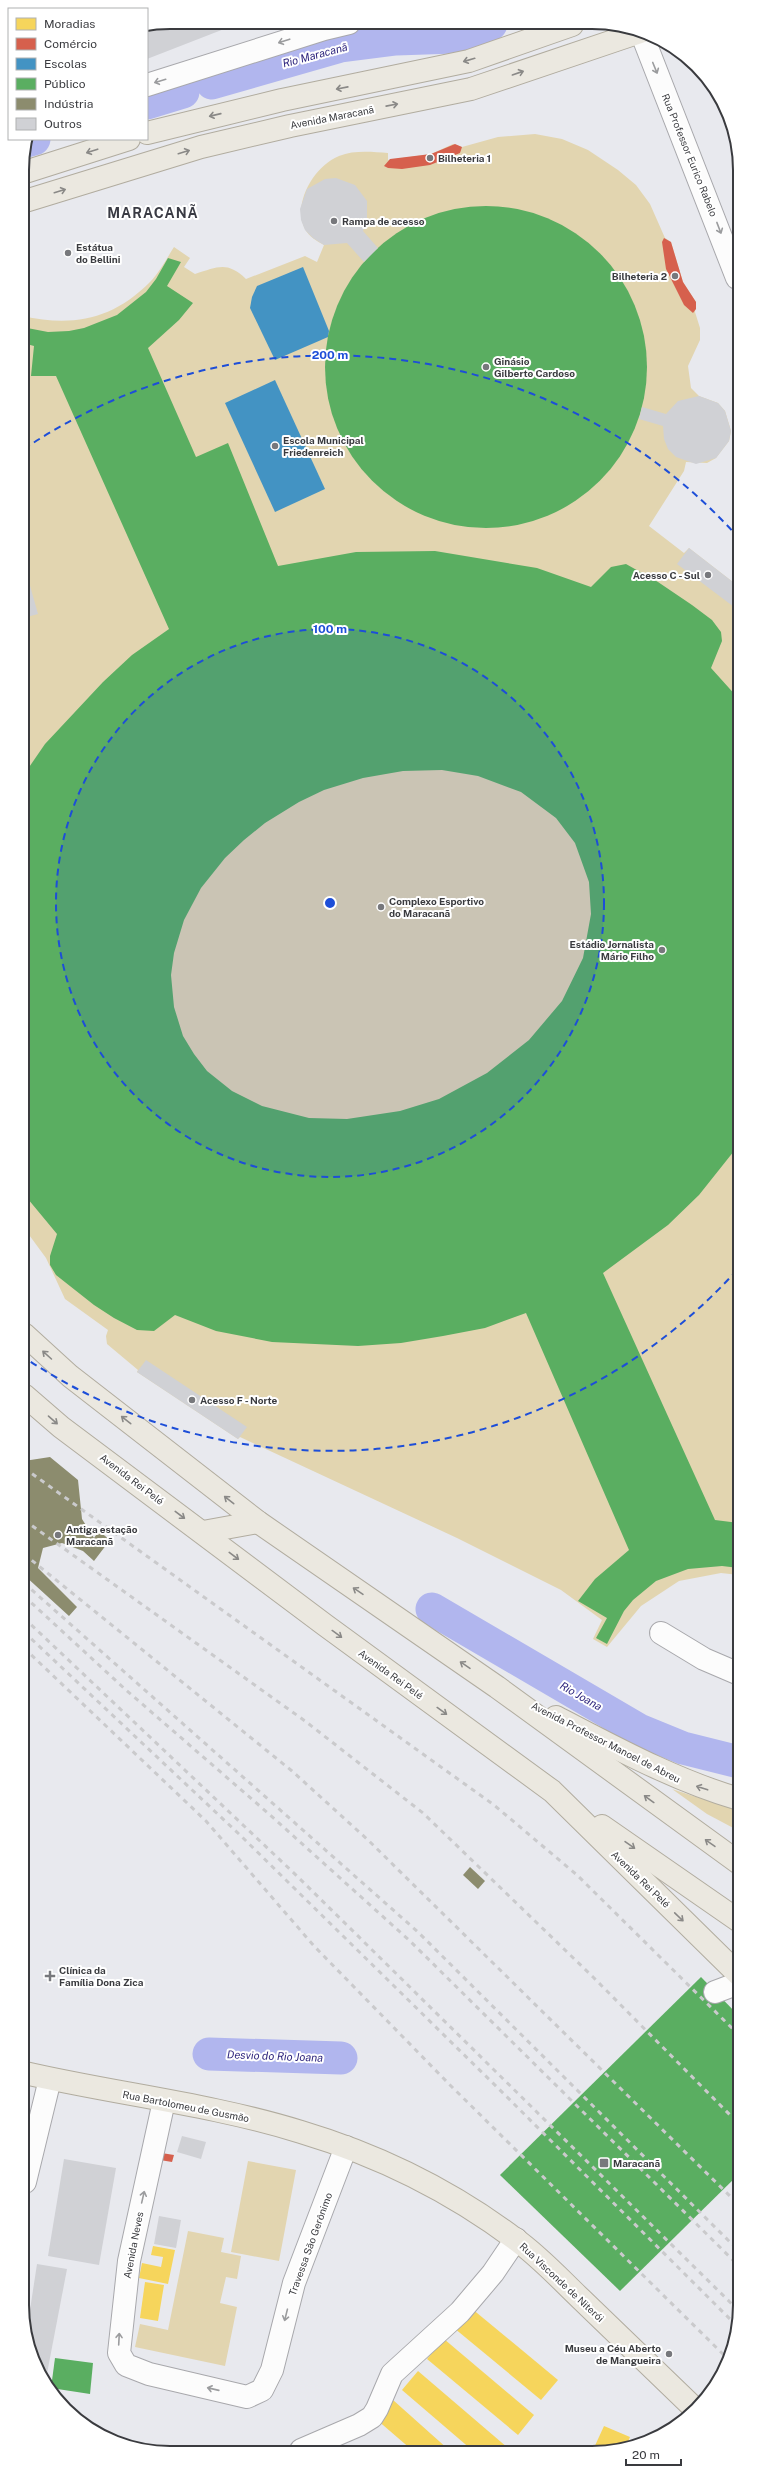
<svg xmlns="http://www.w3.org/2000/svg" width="762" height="2475" viewBox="0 0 762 2475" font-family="'Public Sans',sans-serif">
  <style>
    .green { fill: #e2d5b0 }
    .homes { fill: #f6d55c }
    .shops { fill: #d6604d }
    .schools { fill: #4393c3 }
    .public { fill: #5aae61; fill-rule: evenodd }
    .industry { fill: #8c8c6e }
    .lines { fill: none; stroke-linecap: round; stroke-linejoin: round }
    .river { stroke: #b1b6ee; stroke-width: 33 }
    .building { fill: #d0d1d5 }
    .minor-casing { stroke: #a8a8ac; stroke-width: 24 }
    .major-casing { stroke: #b1ac9f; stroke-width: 24 }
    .minor { stroke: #fcfcfc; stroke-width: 22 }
    .major { stroke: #ebe8e0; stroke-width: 22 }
    .rail { stroke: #cacacc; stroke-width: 3; stroke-dasharray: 5 5; stroke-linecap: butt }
    .oneway { stroke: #9b9c9e }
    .oneway2 { stroke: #8a8987 }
    .ring { fill: none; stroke: #1d4ed8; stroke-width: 2; stroke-dasharray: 7 5 }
    .poi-dot { fill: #77787c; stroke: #fff; stroke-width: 1.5 }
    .labels { text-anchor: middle; stroke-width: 4; stroke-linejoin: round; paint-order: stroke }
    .street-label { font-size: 10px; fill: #3a3b3f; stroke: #fff }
    .poi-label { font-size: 10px; font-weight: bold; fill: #3a3b3f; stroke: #fff; text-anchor: start }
    .water-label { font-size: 11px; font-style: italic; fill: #2e257d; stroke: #fff }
    .district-label { font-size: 14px; font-weight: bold; letter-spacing: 1px; fill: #3a3b44; stroke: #fff }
    .rim { fill: none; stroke: #3a3b3f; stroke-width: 2 }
    .centre { fill: #1d4ed8; stroke: #fff; stroke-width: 2 }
    .ring-label { font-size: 12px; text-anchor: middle; font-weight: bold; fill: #1d4ed8; stroke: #fff; stroke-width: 4; stroke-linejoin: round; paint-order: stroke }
  </style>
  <rect width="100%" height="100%" fill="#e8e9ee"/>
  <g class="green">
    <path d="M535 134 562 139 588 150 618 170 636 185 650 204 665 238 671 242 683 282 696 302 695 312 700 328V340L688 366 691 388 699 396 718 403 725 411 731 431 729 441 716 458 707 463 686 462 684 471 649 526 684 553 689 548 738 586 739 1503 733 1504 739 1514V1575L721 1573 679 1581 641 1606 607 1647 593 1639 602 1620 561 1590 457 1538 240 1437 238 1439 137 1372 138 1370 107 1344 106 1336 108 1330 65 1299 46 1258 24 1228 22 316C73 327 112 320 150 282 159 273 167 258 174 247L190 258 184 267 195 274C218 267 227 261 246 279L305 256 317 262 324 245C317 241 309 237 305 229 292 204 314 166 339 156 354 150 372 152 388 153V160L431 154 453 144 462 147 498 137Z"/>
    <polygon points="672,1789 739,1811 739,1831 707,1814"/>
    <polygon points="248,2161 296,2170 279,2261 231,2252"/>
    <polygon points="188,2231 224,2238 221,2252 241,2256 237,2279 226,2277 220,2303 237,2307 225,2366 135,2347 140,2324 168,2330"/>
  </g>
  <g class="homes">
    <polygon points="153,2246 175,2250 168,2284 139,2278 142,2263 161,2267 163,2257 151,2255"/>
    <polygon points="145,2282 164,2285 158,2321 140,2318"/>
    <polygon points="471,2308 558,2380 541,2400 454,2328"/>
    <polygon points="444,2339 534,2415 518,2435 427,2359"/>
    <polygon points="418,2371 508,2448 506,2450 472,2450 402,2390"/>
    <polygon points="393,2400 449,2450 412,2450 376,2419"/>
    <polygon points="604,2426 630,2437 625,2449 593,2450"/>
    <polygon points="382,2445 404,2450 380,2450"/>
  </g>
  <g class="shops">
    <polygon points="455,144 462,147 460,153 430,165 402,169 388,168 384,166 390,159 431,154"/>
    <polygon points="664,238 671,242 683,282 696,302 696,309 693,313 684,305 666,269 662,242"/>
    <polygon points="149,2151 174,2155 172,2162 148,2158"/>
  </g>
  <g class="schools">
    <polygon points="303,267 329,331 328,337 275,360 250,308 252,297 257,286"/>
    <polygon points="275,380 325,489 275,512 225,403"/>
  </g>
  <g class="public">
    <circle cx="486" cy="367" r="161"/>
    <path d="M168 258 181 262 167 286 193 303 179 320 148 348 196 457 228 443 278 566 356 552 435 551 537 568 591 587 611 567 626 564 658 582 692 605 712 620 721 632 722 641 711 668 738 698V1146L699 1195 668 1225 603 1273 715 1520 739 1523 737 1558H739V1568L722 1566 688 1569 656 1581 633 1600 624 1611 607 1644 596 1638 607 1618 578 1601 595 1579 629 1550 526 1313 485 1328 443 1336 401 1343 358 1346 272 1342 216 1331 175 1315 154 1331 137 1330 114 1318 94 1305 56 1275 50 1265V1256L57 1234 23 1193V776L45 744 103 682 132 655 169 629 56 376H31L34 346 23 343 22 327 48 332 69 331 84 328 117 315 146 292 156 279ZM442 770 478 776 521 792 556 818 575 843 589 882 591 914 583 958 562 1001 529 1040 487 1073 439 1099 400 1111 347 1119 309 1118 262 1106 232 1091 207 1071 194 1054 183 1036 174 1007 171 975 174 953 184 920 201 888 225 858 244 840 265 823 299 802 324 790 363 778 403 771Z"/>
    <polygon points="701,1977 739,2016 740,2173 620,2291 500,2175"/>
    <polygon points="55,2358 93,2363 90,2394 51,2388"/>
  </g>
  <g class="industry">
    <polygon points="50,1457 78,1480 82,1519 94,1538 99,1531 110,1540 94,1561 83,1551 62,1543 43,1548 38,1568 77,1607 69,1616 24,1575 24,1461"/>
    <polygon points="470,1867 485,1881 478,1889 463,1875"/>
  </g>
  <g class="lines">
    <g class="river">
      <polyline points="212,83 341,46 396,39 455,37 491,24"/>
      <polyline points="147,103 183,92"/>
      <polyline points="27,141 34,139"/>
      <polyline points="432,1609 639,1730 683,1748 739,1762"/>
      <polyline points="209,2054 341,2058"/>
    </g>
  </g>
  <g class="building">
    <polygon points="170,22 237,22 237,24 147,59 147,27 151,26 152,29"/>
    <polygon points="709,84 725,104 730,120 724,123"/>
    <polygon points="336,178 355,185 367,201 367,222 363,231 378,248 364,262 347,243 324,245 313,238 305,230 301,220 300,209 307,189 325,179"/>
    <polygon points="699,396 718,403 725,411 731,431 729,441 716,458 696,464 676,457 668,449 664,439 663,426 639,419 642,407 666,414 678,401"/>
    <polygon points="689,548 738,586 738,610 677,564"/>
    <polygon points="23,561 38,614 23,618"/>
    <polygon points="146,1360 247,1427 238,1439 137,1372"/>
    <polygon points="182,2136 206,2142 201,2159 177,2152"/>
    <polygon points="64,2159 116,2168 99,2265 48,2256"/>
    <polygon points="159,2216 181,2220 176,2248 154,2244"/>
    <polygon points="37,2264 67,2269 45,2384 26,2336"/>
  </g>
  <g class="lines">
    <g class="minor-casing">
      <g id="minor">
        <polyline points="641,32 737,278"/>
        <polyline points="147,85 324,29 349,23"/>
        <polyline points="661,1633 704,1659 739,1674"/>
        <polyline points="715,1992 739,1983"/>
        <polyline points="164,2101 129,2261 119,2353 126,2365 149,2374 247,2397 262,2390 272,2370 294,2283 346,2147"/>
        <polyline points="25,2182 50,2079"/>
        <polyline points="301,2450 359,2425 372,2417 377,2409 392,2374 460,2312 493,2273 516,2239"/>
      </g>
    </g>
    <g class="major-casing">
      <g id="major">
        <polyline points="147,133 282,100 469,61 572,25"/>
        <polyline points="22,173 129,139"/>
        <polyline points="22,202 201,147 290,126 471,89 640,32"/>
        <polyline points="24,1334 70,1376 258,1522 497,1687 739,1863"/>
        <polyline points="24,1395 61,1427 325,1625 552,1791 739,1975"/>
        <polyline points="203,1532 258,1522"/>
        <path d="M556 1717C616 1748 674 1780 739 1799"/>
        <polyline points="602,1826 739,1921"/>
        <path d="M25 2073C116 2094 211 2104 301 2132 378 2155 451 2191 515 2239 539 2256 559 2278 581 2299 619 2336 657 2372 695 2409"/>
      </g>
    </g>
    <use href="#minor" class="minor"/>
    <use href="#major" class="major"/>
    <g class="rail">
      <polyline points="24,1468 494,1805 577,1875 739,2035"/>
      <polyline points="24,1520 305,1721 423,1813 593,1977 739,2124"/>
      <polyline points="24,1554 292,1771 368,1840 740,2206"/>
      <polyline points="24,1583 418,1932 740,2252"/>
      <polyline points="24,1596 126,1690 269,1814 410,1941 740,2267"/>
      <polyline points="24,1618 297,1876 740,2312"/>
      <polyline points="24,1632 240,1835 499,2089 737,2326"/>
      <polyline points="24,1648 206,1821 314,1946 449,2084 729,2360"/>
    </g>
  </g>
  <defs><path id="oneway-shaft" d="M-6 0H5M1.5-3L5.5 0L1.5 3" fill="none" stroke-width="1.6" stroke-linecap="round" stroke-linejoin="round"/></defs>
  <g class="oneway">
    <use href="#oneway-shaft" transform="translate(284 41) rotate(162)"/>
    <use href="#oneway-shaft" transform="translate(655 68) rotate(68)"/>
    <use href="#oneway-shaft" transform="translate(160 81) rotate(163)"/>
    <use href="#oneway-shaft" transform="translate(719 228) rotate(69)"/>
    <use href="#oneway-shaft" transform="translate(143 2197) rotate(-77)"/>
    <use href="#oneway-shaft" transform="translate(286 2315) rotate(104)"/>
    <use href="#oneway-shaft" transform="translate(119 2339) rotate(-87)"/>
    <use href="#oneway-shaft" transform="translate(213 2389) rotate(-167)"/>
  </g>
  <g class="oneway2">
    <use href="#oneway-shaft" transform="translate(469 60) rotate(164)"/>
    <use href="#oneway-shaft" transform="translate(518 73) rotate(-19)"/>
    <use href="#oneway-shaft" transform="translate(342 88) rotate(169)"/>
    <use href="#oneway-shaft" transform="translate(392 105) rotate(-11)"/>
    <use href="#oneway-shaft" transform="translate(215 115) rotate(167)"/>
    <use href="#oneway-shaft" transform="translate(92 151) rotate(162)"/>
    <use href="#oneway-shaft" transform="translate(184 152) rotate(-17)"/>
    <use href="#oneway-shaft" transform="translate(60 191) rotate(-17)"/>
    <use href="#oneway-shaft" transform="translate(47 1355) rotate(-138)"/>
    <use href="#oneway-shaft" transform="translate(53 1420) rotate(41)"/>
    <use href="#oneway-shaft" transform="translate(126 1420) rotate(-142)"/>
    <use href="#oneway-shaft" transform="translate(229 1500) rotate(-142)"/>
    <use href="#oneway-shaft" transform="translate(180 1515) rotate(37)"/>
    <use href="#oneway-shaft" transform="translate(234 1556) rotate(37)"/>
    <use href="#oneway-shaft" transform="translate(358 1591) rotate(-146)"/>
    <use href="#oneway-shaft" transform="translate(337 1634) rotate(36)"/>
    <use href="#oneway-shaft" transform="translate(465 1665) rotate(-146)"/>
    <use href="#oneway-shaft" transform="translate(442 1711) rotate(36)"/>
    <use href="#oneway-shaft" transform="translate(702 1788) rotate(-162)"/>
    <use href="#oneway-shaft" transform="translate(649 1799) rotate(-144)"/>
    <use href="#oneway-shaft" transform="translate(710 1843) rotate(-145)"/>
    <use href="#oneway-shaft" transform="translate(630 1845) rotate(35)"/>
    <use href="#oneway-shaft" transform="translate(679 1917) rotate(44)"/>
  </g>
  <circle cx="330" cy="903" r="274" fill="#1d4ed8" fill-opacity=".12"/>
  <g class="ring">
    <circle cx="330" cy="903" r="274"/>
    <path d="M737 1270A548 548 0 0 1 28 1360M24 449A548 548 0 0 1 737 536"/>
  </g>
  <g class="poi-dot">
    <circle cx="430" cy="158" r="4"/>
    <circle cx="334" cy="221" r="4"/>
    <circle cx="68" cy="253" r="4"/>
    <circle cx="675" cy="276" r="4"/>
    <circle cx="486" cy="367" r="4"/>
    <circle cx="275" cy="446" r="4"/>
    <circle cx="708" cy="575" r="4"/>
    <circle cx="381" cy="907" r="4"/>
    <circle cx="662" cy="950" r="4"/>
    <circle cx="192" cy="1400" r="4"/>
    <circle cx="58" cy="1535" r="4"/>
    <path d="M48 1970h4v4h4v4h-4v4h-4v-4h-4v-4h4z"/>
    <rect x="599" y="2158" width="10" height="10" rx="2"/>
    <circle cx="669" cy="2354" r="4"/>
  </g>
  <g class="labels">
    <g class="street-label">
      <text transform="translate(332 117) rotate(-11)" y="4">Avenida Maracanã</text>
      <text transform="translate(690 155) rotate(68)" y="4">Rua Professor Eurico Rabelo</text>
      <text transform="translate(132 1479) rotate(37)" y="4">Avenida Rei Pelé</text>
      <text transform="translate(391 1674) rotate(36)" y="4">Avenida Rei Pelé</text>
      <text transform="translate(606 1742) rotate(27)" y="4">Avenida Professor Manoel de Abreu</text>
      <text transform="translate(641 1879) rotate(44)" y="4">Avenida Rei Pelé</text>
      <text transform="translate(186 2106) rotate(11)" y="4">Rua Bartolomeu de Gusmão</text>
      <text transform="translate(310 2244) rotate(-70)" y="4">Travessa São Gerônimo</text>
      <text transform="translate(133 2245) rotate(-79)" y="4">Avenida Neves</text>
      <text transform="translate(562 2282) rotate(43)" y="4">Rua Visconde de Niterói</text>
    </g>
    <g class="poi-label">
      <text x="438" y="162">Bilheteria 1</text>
      <text x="342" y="225">Rampa de acesso</text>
      <text x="76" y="251">Estátua<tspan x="76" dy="12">do Bellini</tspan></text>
      <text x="667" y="280" text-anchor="end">Bilheteria 2</text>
      <text x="494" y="365">Ginásio<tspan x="494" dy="12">Gilberto Cardoso</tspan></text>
      <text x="283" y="444">Escola Municipal<tspan x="283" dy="12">Friedenreich</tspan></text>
      <text x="700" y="579" text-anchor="end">Acesso C - Sul</text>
      <text x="389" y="905">Complexo Esportivo<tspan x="389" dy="12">do Maracanã</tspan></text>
      <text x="654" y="948" text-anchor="end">Estádio Jornalista<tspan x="654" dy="12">Mário Filho</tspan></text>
      <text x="200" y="1404">Acesso F - Norte</text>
      <text x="66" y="1533">Antiga estação<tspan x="66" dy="12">Maracanã</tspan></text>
      <text x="59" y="1974">Clínica da<tspan x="59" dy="12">Família Dona Zica</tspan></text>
      <text x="613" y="2167">Maracanã</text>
      <text x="661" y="2352" text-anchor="end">Museu a Céu Aberto<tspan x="661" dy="12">de Mangueira</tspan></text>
    </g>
    <g class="water-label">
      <text transform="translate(315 55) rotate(-15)" y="4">Rio Maracanã</text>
      <text transform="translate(581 1696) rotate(30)" y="4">Rio Joana</text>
      <text transform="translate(275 2056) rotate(2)" y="4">Desvio do Rio Joana</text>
    </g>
    <g class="district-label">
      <text x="153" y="218">MARACANÃ</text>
    </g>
  </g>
  <path d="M0 0H762V2475H0ZM170 29H592A141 141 0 0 1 733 170V2305A141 141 0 0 1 592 2446H170A141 141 0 0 1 29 2305V170A141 141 0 0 1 170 29Z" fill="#fff" fill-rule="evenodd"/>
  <path class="rim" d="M170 29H592A141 141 0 0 1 733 170V2305A141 141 0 0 1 592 2446H170A141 141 0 0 1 29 2305V170A141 141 0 0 1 170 29Z"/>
  <circle cx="330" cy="903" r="6" class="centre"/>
  <g class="ring-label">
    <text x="330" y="359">200 m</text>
    <text x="330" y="633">100 m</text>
  </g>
  <rect x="8" y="8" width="140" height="132" fill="#ffffff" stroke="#b0b1b2"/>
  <rect x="16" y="18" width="20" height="12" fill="#f6d55c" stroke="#b0b1b2"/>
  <text x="44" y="28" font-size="12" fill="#3a3b3f">Moradias</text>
  <rect x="16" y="38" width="20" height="12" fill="#d6604d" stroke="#b0b1b2"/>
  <text x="44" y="48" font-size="12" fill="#3a3b3f">Comércio</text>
  <rect x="16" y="58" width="20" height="12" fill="#4393c3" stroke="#b0b1b2"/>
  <text x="44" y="68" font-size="12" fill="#3a3b3f">Escolas</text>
  <rect x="16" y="78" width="20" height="12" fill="#5aae61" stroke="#b0b1b2"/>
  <text x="44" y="88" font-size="12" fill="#3a3b3f">Público</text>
  <rect x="16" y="98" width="20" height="12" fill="#8c8c6e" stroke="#b0b1b2"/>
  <text x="44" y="108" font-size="12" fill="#3a3b3f">Indústria</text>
  <rect x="16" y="118" width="20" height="12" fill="#d0d1d5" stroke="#b0b1b2"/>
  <text x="44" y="128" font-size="12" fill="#3a3b3f">Outros</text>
  <path d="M626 2459v6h55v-6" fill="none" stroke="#3a3b3f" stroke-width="2"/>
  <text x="632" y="2459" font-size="12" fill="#3a3b3f" stroke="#ffffff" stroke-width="3" paint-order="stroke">20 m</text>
</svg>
